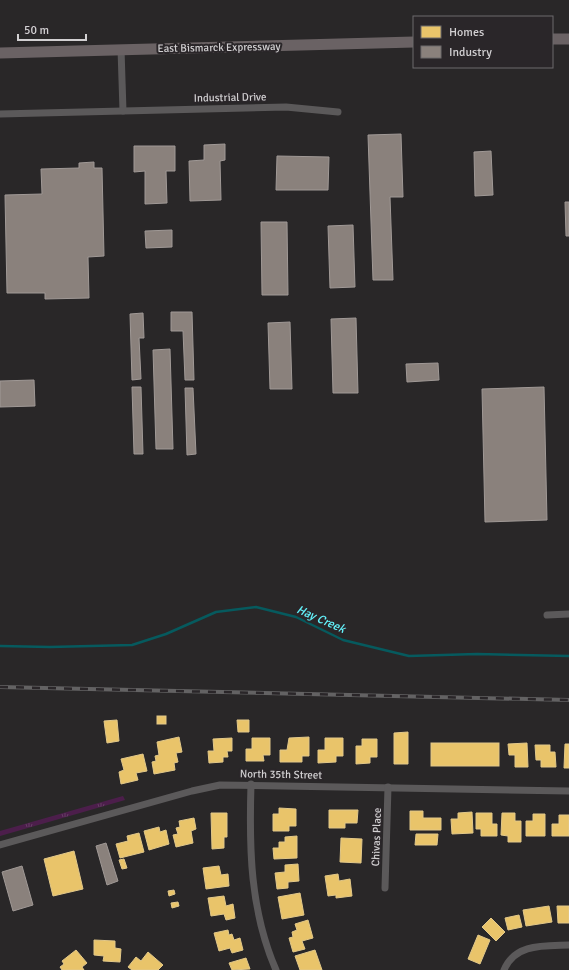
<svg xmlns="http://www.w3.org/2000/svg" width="569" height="970" viewBox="0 0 569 970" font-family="Signika,sans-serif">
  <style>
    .grass { fill: url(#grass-tufts) }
    .homes { fill: #e9c46a; stroke: #e2c889 }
    .industry { fill: #8a817c; stroke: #a09996 }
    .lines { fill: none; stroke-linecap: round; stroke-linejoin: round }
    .stream { stroke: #065a5e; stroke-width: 2.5 }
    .minor { stroke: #5b595a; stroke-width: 7 }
    .primary { stroke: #6a6264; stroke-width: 11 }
    .rail-casing { stroke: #636263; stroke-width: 4 }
    .rail { stroke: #2a2629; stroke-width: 2.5; stroke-dasharray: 8; stroke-linecap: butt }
    .labels { text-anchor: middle; stroke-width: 4; stroke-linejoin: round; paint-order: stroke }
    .street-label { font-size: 11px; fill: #d2d0d2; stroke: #2a2629 }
    .water-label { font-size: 12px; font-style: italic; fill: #64f3fb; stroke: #2a2629 }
  </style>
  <defs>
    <pattern id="grass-tufts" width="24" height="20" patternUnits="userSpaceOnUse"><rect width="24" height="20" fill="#4c1e4b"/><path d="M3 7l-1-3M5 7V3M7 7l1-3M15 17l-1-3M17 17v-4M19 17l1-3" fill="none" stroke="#653e64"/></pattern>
  </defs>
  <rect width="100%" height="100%" fill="#292728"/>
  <polygon class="grass" points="123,796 125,800 0,836 0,831"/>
  <g class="homes">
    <rect x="157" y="716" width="9" height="8"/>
    <polygon points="117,720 119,741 107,743 104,721"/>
    <polygon points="237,720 249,720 249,732 238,732"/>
    <polygon points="408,732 408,764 394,764 394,733"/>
    <polygon points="179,737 182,752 176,753 178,762 174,763 175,770 154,774 152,762 156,761 155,756 159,755 157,742"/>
    <polygon points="309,737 309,756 302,756 302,762 280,762 280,750 287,750 289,738"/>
    <polygon points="232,738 232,751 227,751 228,757 223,757 223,762 209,763 208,751 214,751 213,739"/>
    <polygon points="252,738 270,738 270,755 263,755 264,761 246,761 246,749 252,749"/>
    <polygon points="325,738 343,738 343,756 336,756 336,762 318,763 318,750 325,750"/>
    <polygon points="362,739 377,739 377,757 370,757 370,763 356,764 356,746 362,746"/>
    <rect x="431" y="743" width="68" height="23"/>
    <polygon points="527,743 528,767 515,767 515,755 509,755 508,744"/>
    <polygon points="565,744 569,744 569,768 564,768"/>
    <polygon points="535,745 550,745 550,752 555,752 556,767 541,767 541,760 536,760"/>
    <polygon points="143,754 147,771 136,773 138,780 121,784 119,772 124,770 121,759"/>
    <polygon points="279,808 296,809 296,826 289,826 289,831 273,831 273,814 279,814"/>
    <polygon points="329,810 358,810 357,823 345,823 345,828 329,828"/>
    <polygon points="410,811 423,811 423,818 441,818 441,830 410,830"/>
    <polygon points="472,812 473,833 452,834 451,819 458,819 458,813"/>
    <polygon points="211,813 227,813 227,837 224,837 224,848 212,849"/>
    <polygon points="476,813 492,813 492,824 497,824 497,836 481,836 481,829 476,829"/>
    <polygon points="502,813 515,813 515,821 521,821 521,842 508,842 508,836 501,835"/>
    <polygon points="533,814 545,814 545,836 526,836 526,821 533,821"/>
    <polygon points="559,815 569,815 569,836 552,836 552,824 559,824"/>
    <polygon points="194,818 196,829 191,831 193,843 176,847 173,835 178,834 176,828 180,827 179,821"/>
    <polygon points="159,827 160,832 166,830 169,844 149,850 144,831"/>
    <polygon points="139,833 144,852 120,858 116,844 128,841 127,836"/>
    <polygon points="416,834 438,834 437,845 415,845"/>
    <polygon points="297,836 297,858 274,859 273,848 279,848 279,842 285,842 285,837"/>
    <polygon points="341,838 362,839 361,863 340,862"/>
    <polygon points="74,851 83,889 53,896 44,859"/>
    <polygon points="124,859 127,868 122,869 119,860"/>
    <polygon points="298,864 299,881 288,882 288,888 277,889 275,873 285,872 285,865"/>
    <polygon points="219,866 221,875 228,874 229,886 206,889 203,868"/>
    <polygon points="338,874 339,881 350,879 352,896 336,898 336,895 328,896 325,876"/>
    <polygon points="174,890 175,894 169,896 168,891"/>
    <polygon points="300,893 304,915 282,919 278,897"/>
    <polygon points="224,896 226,906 233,904 235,918 226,920 224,914 211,916 208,898"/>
    <polygon points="178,902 179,906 172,908 171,903"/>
    <polygon points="549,906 552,922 526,926 523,910"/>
    <polygon points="557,906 569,906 569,923 558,923"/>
    <polygon points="519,915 522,927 508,930 505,918"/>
    <polygon points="491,918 505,932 496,941 482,927"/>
    <polygon points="308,920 313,938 302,941 305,949 293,952 289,938 293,937 292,932 297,930 295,924"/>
    <polygon points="228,930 229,935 232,934 234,940 240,938 243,950 232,953 230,948 219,951 214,933"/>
    <polygon points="478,935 490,940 480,964 468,959"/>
    <polygon points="94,940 115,941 115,948 121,949 120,962 103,961 104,956 94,955"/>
    <polygon points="76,950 87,963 82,967 84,970 62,970 60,967 64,964 62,961"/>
    <polygon points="315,950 322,970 300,970 295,956"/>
    <polygon points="148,952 163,965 158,970 132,970 128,967 136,957 141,961"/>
    <polygon points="246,958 250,969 232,970 229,963"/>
  </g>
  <g class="industry">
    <polygon points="401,134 403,197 390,197 393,280 373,280 368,135"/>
    <polygon points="225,144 225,160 220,161 221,200 190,201 189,161 204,160 204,145"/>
    <polygon points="134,146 175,146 175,171 166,171 167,203 145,204 145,171 134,172"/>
    <polygon points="491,151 493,195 475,196 474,152"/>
    <polygon points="277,156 329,157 328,190 276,190"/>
    <polygon points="94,162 94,168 102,168 104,256 88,257 89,298 45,299 45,293 7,293 5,195 42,194 41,169 79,168 79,163"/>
    <polygon points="565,202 569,202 569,236 566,236"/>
    <polygon points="261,222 287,222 288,295 262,295"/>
    <polygon points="353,225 355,287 330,288 328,226"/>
    <polygon points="172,230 172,247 146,248 145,231"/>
    <polygon points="171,312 192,312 194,380 185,380 183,331 171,331"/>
    <polygon points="143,313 144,338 139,338 141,379 132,380 130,314"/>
    <polygon points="356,318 358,393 333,393 331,319"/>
    <polygon points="290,322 292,389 270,389 268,323"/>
    <polygon points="170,349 173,449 156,449 153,350"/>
    <polygon points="438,363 439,380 407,382 406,364"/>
    <polygon points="34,380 35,406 0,407 0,381"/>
    <polygon points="132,387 141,387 143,454 134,454"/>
    <polygon points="544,387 547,520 485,522 482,389"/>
    <polygon points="185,388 193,388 196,454 187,455"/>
    <polygon points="106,843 118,881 107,885 96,846"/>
    <polygon points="22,866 33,905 13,911 2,872"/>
  </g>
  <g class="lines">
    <polyline class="stream" points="0,646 50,647 132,645 166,634 216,612 256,607 296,617 343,640 409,656 477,654 569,656"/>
    <g class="minor">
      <polyline points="121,49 123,111"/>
      <polyline points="0,114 286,107 338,112"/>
      <polyline points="547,615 569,614"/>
      <path d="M251 784C249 848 250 910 276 970"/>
      <polyline points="0,845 192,791 220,785 569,791"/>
      <polyline points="385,888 388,787"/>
      <path d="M504 970C515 943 545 946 569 945"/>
    </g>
    <g class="primary">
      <polyline points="552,39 569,39"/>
      <polyline points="0,53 414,42"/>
    </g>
    <g class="rail-casing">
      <polyline id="rail" points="0,687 569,700"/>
    </g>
    <use href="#rail" class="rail"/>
  </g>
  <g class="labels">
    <g class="street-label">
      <text transform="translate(219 47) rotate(-1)" y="4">East Bismarck Expressway</text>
      <text transform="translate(230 97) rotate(-1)" y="4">Industrial Drive</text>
      <text transform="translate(281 774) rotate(1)" y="4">North 35th Street</text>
      <text transform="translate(376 837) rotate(-88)" y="4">Chivas Place</text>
    </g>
    <g class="water-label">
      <text transform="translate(321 619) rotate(24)" y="4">Hay Creek</text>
    </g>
  </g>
  <rect x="413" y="16" width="140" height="52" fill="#2a2629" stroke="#6d6a6d"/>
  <rect x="421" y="26" width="20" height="12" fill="#e9c46a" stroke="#6d6a6d"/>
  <text x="449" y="36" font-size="12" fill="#d2d0d2">Homes</text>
  <rect x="421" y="46" width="20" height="12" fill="#8a817c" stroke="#6d6a6d"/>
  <text x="449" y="56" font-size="12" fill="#d2d0d2">Industry</text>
  <path d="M18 34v6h68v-6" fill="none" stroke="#d2d0d2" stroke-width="2"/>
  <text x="24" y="34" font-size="12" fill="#d2d0d2" stroke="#2a2629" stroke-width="3" paint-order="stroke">50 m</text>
</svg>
